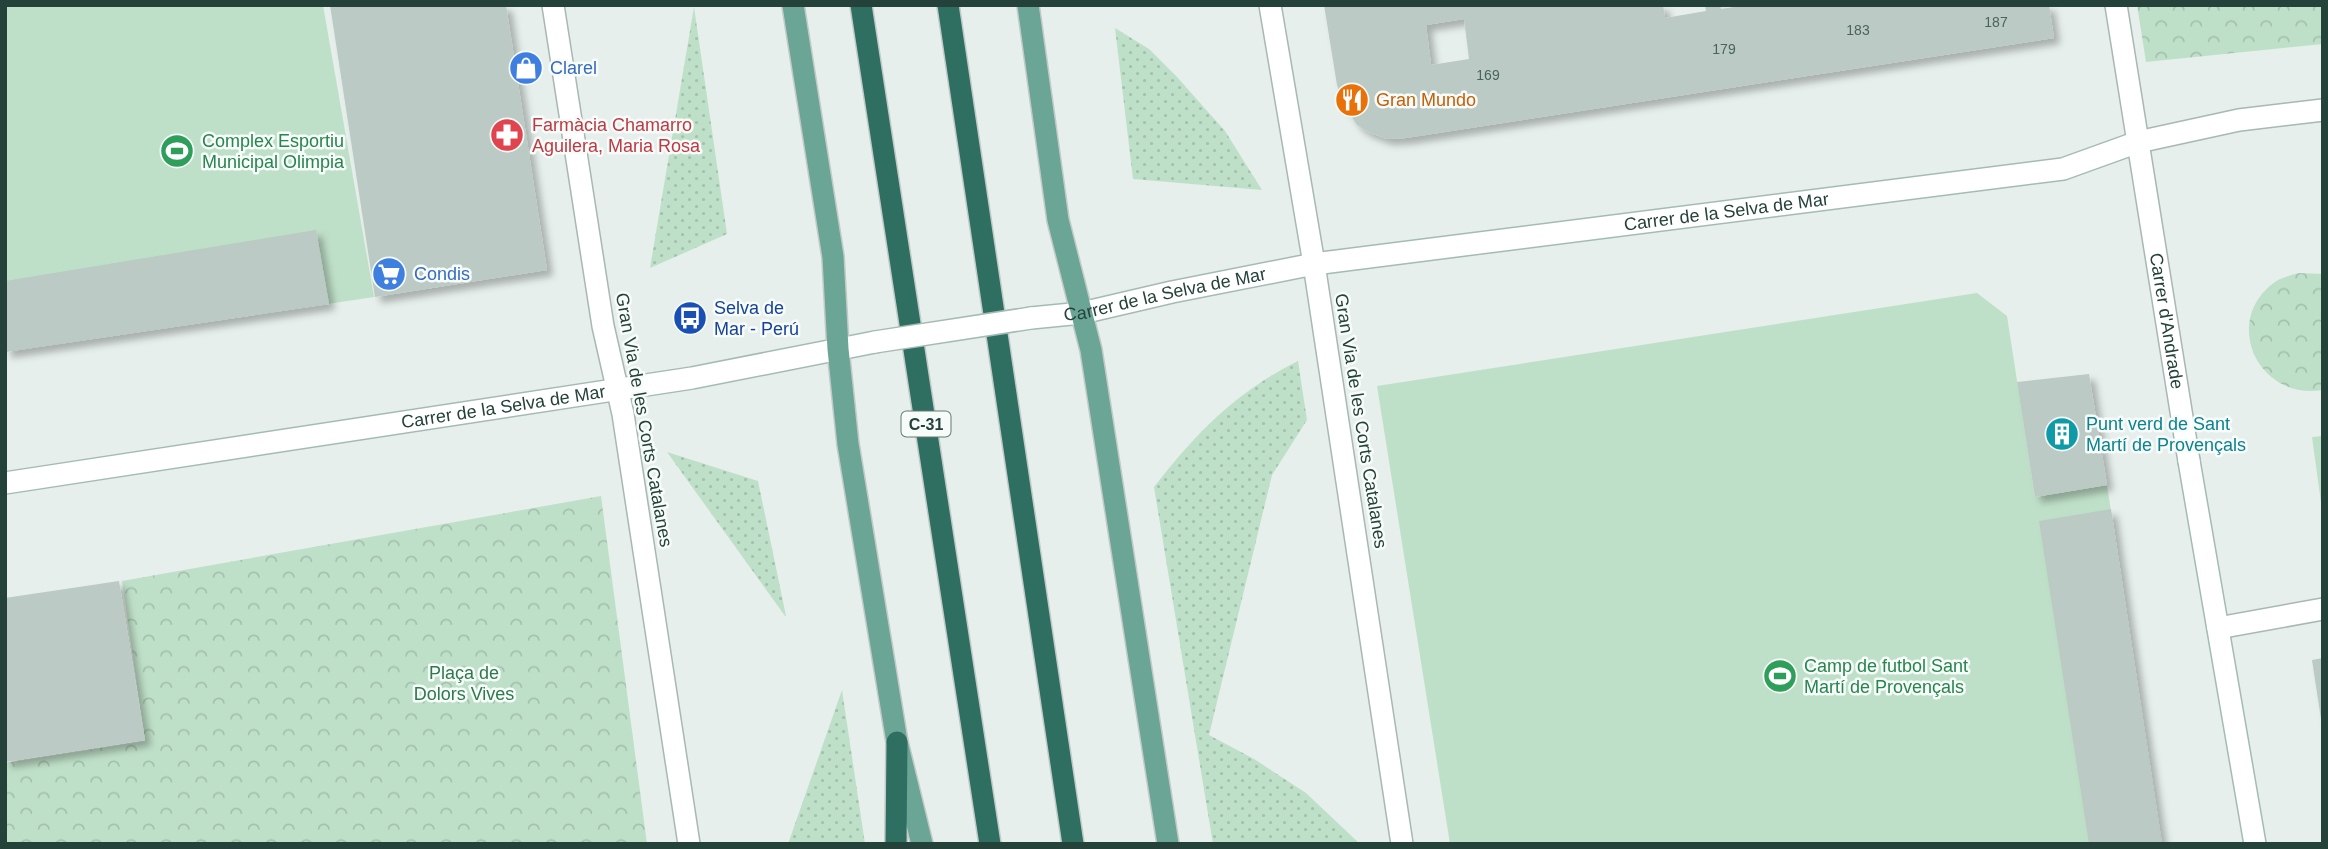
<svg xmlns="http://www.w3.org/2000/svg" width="2328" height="849" viewBox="0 0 2328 849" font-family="Helvetica,sans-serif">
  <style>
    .grass { fill: url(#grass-dots) }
    .park { fill: url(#park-crowns) }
    .pitch { fill: #bfe0c8 }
    .building { fill: #bbcac4; fill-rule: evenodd; filter: url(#shadow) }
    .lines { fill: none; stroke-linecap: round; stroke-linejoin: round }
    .lane-casing { stroke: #a8b8b2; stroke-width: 24 }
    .street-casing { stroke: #a8b8b2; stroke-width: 24 }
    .secondary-casing { stroke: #a4bbb3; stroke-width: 24 }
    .primary-casing { stroke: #c2cac8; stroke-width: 24 }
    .highway-casing { stroke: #c2cac8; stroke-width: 24 }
    .lane { stroke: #fff; stroke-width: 21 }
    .street { stroke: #fff; stroke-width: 21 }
    .secondary { stroke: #fff; stroke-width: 21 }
    .primary { stroke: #6aa596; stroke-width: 21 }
    .highway { stroke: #2f6f62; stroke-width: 21 }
    .secondary-bridge-casing { stroke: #a4bbb3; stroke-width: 24; stroke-linecap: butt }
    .secondary-bridge { stroke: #fff; stroke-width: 21 }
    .labels { text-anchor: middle; stroke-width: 5; stroke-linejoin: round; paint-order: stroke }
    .number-label { font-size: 14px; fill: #4a645c }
    .shield { fill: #f7fbf9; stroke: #637a73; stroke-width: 2 }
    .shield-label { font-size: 16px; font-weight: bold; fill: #24423a }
    .shop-label { font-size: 18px; fill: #366cbe; stroke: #f7fbf9; text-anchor: start }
    .food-label { font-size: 18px; fill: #c56008; stroke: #f7fbf9; text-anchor: start }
    .health-label { font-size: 18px; fill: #be3a42; stroke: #f7fbf9; text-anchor: start }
    .leisure-label { font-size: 18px; fill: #27864d; stroke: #f7fbf9; text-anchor: start }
    .street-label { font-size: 18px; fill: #24423a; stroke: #f7fbf9 }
    .transit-label { font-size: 18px; fill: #164399; stroke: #f7fbf9; text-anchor: start }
    .culture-label { font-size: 18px; fill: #0d838f; stroke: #f7fbf9; text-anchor: start }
    .park-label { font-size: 18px; fill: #2d7a4b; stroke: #f7fbf9 }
  </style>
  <defs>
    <pattern id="grass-dots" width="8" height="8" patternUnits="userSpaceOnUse" patternTransform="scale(1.75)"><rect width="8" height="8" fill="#bfe0c8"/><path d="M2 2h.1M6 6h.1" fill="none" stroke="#a4c1ad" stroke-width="1.8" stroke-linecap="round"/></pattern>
    <pattern id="park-crowns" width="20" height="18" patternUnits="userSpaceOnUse" patternTransform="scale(1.75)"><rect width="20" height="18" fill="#bfe0c8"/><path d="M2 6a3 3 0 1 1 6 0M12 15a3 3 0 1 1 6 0" fill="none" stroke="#a4c1ad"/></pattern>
    <filter id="shadow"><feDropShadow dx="6" dy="6" stdDeviation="3.5" flood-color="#0004"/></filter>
  </defs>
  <rect width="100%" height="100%" fill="#e6efeb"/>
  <g class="grass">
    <polygon points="694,7 727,234 650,268"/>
    <polygon points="1115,28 1149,49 1177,77 1225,131 1262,190 1133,179"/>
    <path d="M1298 361 1307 420 1272 475 1209 735 1254 759 1306 793 1360 844H1213L1154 487C1195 434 1237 391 1298 361Z"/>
    <polygon points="667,452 758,481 786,616 785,616"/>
    <polygon points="842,690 865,844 788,844"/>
  </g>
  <g class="park">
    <polygon points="2137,5 2323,5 2323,44 2146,62"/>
    <path d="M2299 273 2323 274V390C2256 401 2220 317 2278 280 2284 277 2292 275 2299 273Z"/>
    <polygon points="601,496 647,844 5,844 5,763 145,741 122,581"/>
  </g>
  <g class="pitch">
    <polygon points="5,5 323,5 374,297 5,352"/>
    <polygon points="1977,293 2007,316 2035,497 2107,485 2162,844 1450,844 1377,386"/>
    <polygon points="2323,436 2323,517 2312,437"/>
  </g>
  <g class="building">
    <polygon points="330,5 506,5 547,270 375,297"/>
    <path d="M1324 5H1663L1665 18 1706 11 1705 5H1720L1721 9 1747 5H2049L2054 38 1406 138 1387 139 1368 132 1357 125 1344 105 1337 85ZM1464 19 1469 59 1431 65 1426 25Z"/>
    <polygon points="316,230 329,304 5,352 5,281"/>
    <polygon points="2089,374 2107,485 2035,497 2017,382"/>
    <polygon points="2111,509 2162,844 2089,844 2039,521"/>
    <polygon points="119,581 145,740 5,762 5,598"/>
    <polygon points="2323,658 2323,719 2321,719 2312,660"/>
  </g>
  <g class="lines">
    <g class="lane-casing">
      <polyline id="lane" points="2218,628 2323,609"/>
    </g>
    <g class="street-casing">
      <g id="street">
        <polyline points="553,5 603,326 623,414 689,844"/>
        <polyline points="1270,5 1314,264 1402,844"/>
        <path id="s1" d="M2116 5 2189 461"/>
        <polyline points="2138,142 2239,120 2323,110"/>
      </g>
    </g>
    <g class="secondary-casing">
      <g id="secondary">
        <path id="s2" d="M1031 318 1082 313 1172 292 1314 264 2063 169 2138 142"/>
        <polyline points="2189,461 2255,844"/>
        <path id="s3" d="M5 483 692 378 875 342"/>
      </g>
    </g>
    <g class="primary-casing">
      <g id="primary">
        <polyline points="793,5 833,257 838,349 848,444 897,742 922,844"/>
        <polyline points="1028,5 1058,220 1091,350 1168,844"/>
      </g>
    </g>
    <g class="highway-casing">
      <g id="highway">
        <polyline points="861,5 990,844"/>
        <polyline points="948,5 1073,844"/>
        <polyline points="896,844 897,742"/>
      </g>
    </g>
    <use href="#lane" class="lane"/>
    <use href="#street" class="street"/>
    <use href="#secondary" class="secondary"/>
    <use href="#primary" class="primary"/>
    <use href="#highway" class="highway"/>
    <g class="secondary-bridge-casing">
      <polyline id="secondary-bridge" points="875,342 1031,318"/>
    </g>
    <use href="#secondary-bridge" class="secondary-bridge"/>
  </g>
  <defs>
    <g id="shop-disc" transform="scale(1.75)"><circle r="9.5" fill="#3f7fe0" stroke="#f7fbf9"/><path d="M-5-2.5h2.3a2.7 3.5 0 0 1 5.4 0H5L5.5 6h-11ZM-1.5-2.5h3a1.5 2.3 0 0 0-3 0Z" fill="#fff"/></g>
    <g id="restaurant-disc" transform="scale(1.75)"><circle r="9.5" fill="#e8710a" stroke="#f7fbf9"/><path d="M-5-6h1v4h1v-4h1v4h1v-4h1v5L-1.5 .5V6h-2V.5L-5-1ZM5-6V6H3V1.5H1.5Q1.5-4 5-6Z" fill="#fff"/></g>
    <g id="pharmacy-disc" transform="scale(1.75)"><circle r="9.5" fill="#e0444e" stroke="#f7fbf9"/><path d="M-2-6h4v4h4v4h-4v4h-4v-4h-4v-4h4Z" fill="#fff"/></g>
    <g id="stadium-disc" transform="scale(1.75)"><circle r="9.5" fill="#2e9e5b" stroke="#f7fbf9"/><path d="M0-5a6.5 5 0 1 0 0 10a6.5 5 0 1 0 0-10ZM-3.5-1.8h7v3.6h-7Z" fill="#fff"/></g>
    <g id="supermarket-disc" transform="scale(1.75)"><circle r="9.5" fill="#3f7fe0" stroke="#f7fbf9"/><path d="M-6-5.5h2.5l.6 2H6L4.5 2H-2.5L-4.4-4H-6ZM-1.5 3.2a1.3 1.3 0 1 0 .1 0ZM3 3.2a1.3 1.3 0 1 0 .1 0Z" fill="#fff"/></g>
    <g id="bus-disc" transform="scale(1.75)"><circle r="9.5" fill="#1a4fb4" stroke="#f7fbf9"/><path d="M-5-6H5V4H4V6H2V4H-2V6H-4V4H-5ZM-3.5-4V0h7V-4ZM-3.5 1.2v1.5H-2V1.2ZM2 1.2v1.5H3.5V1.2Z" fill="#fff"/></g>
    <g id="building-disc" transform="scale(1.75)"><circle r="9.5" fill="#0f9aa8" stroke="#f7fbf9"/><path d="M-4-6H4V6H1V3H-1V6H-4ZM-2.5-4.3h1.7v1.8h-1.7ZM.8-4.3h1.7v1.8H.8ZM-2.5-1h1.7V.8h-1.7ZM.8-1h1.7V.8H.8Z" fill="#fff"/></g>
  </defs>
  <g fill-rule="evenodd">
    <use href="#shop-disc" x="526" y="68"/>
    <use href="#restaurant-disc" x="1352" y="100"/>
    <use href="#pharmacy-disc" x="507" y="135"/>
    <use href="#stadium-disc" x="177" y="151"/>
    <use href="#supermarket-disc" x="389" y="274"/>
    <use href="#bus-disc" x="690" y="318"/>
    <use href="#building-disc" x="2062" y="434"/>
    <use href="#stadium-disc" x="1780" y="676"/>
  </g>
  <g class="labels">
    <g class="number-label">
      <text x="1996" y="27">187</text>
      <text x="1858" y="35">183</text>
      <text x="1724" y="54">179</text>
      <text x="1488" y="80">169</text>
    </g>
    <rect class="shield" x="901.5" y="411.5" width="49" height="25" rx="5"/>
    <g class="shield-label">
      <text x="926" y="430">C-31</text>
    </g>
    <g class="shop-label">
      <text x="550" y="74">Clarel</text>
      <text x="414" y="280">Condis</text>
    </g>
    <g class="food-label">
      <text x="1376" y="106">Gran Mundo</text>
    </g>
    <g class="health-label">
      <text x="532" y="131">Farmàcia Chamarro<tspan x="532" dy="21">Aguilera, Maria Rosa</tspan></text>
    </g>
    <g class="leisure-label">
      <text x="202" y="147">Complex Esportiu<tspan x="202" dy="21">Municipal Olimpia</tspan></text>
      <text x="1804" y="672">Camp de futbol Sant<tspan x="1804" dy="21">Martí de Provençals</tspan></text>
    </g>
    <g class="street-label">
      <text dy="6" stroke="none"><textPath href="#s2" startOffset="704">Carrer de la Selva de Mar</textPath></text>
      <text dy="6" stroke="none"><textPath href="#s2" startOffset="136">Carrer de la Selva de Mar</textPath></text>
      <text dy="6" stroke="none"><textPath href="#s1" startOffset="320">Carrer d'Andrade</textPath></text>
      <text dy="6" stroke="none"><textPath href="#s3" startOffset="504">Carrer de la Selva de Mar</textPath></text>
      <text transform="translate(644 420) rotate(80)" y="6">Gran Via de les Corts Catalanes</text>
      <text transform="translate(1361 421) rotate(81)" y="6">Gran Via de les Corts Catalanes</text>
    </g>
    <g class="transit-label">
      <text x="714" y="314">Selva de<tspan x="714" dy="21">Mar - Perú</tspan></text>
    </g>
    <g class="culture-label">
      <text x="2086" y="430">Punt verd de Sant<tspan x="2086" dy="21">Martí de Provençals</tspan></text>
    </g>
    <g class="park-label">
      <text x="464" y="679">Plaça de<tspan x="464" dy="21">Dolors Vives</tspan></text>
    </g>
  </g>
  <rect width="2328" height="849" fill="none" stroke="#24423a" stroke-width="14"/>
</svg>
